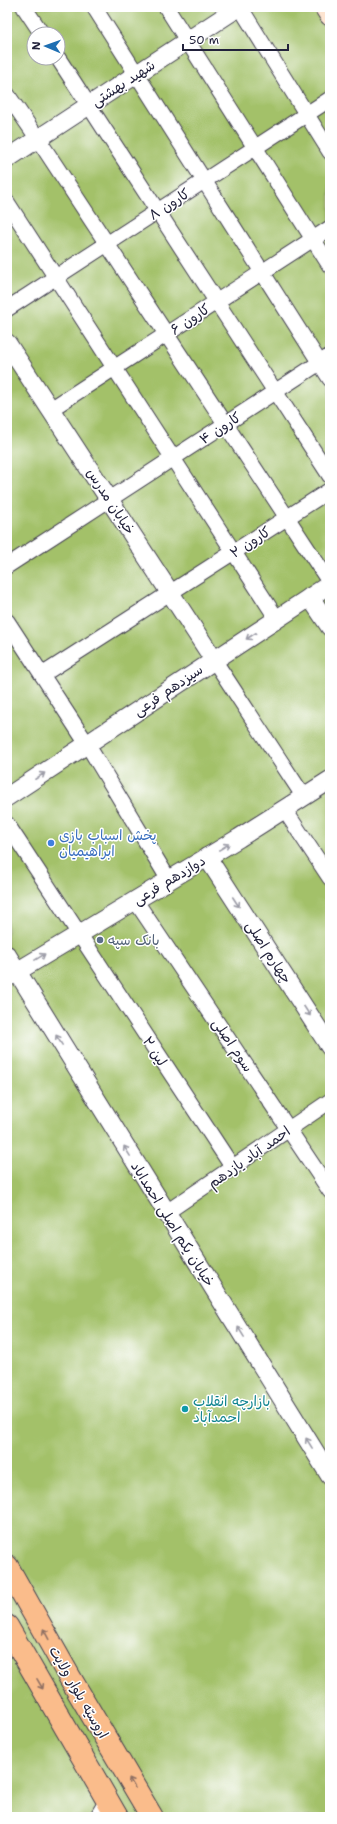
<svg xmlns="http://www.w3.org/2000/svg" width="337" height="1824" viewBox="0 0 337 1824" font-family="'Shantell Sans','Playpen Sans Arabic',sans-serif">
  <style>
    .green { fill: #a3c169; stroke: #627252; fill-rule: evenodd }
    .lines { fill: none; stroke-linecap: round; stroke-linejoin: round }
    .minor-casing { stroke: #413e4f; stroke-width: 17 }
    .tertiary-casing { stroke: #413e4f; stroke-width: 20 }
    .secondary-casing { stroke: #413e4f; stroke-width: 23 }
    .primary-casing { stroke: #413e4f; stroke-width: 24 }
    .minor { stroke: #fff; stroke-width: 15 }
    .tertiary { stroke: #fff; stroke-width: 18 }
    .secondary { stroke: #fde4d1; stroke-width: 21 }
    .primary { stroke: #fabc8b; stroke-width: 22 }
    .oneway { stroke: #9c9ca7 }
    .oneway2 { stroke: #8e6f63 }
    .shop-dot { fill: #3f7fe0; stroke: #fff; stroke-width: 1.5 }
    .service-dot { fill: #5c6f8a; stroke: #fff; stroke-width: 1.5 }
    .culture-dot { fill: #0f9aa8; stroke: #fff; stroke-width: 1.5 }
    .labels { text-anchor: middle; stroke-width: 3; stroke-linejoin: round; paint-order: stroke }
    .street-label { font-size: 14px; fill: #22223b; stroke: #fff }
    .shop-label { font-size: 14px; fill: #366cbe; stroke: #fff; text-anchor: start }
    .service-label { font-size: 14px; fill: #4e5e75; stroke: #fff; text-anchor: start }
    .culture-label { font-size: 14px; fill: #0d838f; stroke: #fff; text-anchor: start }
  </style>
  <rect width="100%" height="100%" fill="#fff"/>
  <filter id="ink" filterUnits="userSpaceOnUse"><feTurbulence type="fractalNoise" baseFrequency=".025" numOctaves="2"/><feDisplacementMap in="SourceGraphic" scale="8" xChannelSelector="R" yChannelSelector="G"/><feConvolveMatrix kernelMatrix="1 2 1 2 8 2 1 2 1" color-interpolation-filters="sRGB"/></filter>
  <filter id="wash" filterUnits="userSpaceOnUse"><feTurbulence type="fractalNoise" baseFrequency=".012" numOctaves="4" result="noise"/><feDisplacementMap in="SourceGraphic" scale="16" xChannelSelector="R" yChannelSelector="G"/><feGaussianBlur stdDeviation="0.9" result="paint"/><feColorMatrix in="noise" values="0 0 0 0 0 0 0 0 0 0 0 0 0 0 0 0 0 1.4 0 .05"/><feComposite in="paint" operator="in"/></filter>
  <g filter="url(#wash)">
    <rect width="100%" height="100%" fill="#f1e0c2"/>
    <path class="green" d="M7 7H330V1817H7ZM34 34H58V58H34Z"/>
  </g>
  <g filter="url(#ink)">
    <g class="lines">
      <g class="minor-casing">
        <g id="minor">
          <polyline points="24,7 42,34"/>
          <polyline points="94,7 330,379"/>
          <polyline points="166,7 330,266"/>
          <polyline points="240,7 330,152"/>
          <polyline points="58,58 330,476"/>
          <polyline points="7,94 38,139 330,583"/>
          <polyline points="7,202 277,619"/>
          <polyline points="7,309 330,99"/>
          <polyline points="51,409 330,228"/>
          <polyline points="7,566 330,356"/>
          <polyline points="7,621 87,744 169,880"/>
          <polyline points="214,660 304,797"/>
          <polyline points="42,675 330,490"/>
          <polyline points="284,809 330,878"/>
          <polyline points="7,824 233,1168"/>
          <polyline points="135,900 330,1191"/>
          <polyline points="167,1212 330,1101"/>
        </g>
      </g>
      <g class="tertiary-casing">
        <g id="tertiary">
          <polyline points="7,159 239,7"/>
          <polyline points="7,343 214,660"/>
          <polyline points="310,597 330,627"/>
          <polyline points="7,797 330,584"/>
          <polyline points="207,857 330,1047"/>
          <polyline points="7,955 330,1476"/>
          <polyline points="8,977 239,838 330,780"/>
          <polyline points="99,1817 108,1802"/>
        </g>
      </g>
      <g class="secondary-casing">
        <polyline id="secondary" points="325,7 330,15"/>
      </g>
      <g class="primary-casing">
        <g id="primary">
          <polyline points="7,1566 69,1676 152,1817"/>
          <polyline points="7,1626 117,1817"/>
        </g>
      </g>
      <use href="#minor" class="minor"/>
      <use href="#tertiary" class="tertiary"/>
      <use href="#secondary" class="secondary"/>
      <use href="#primary" class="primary"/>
    </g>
    <defs><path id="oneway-shaft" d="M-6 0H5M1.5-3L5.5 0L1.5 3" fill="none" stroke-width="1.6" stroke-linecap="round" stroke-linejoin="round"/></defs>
    <g class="oneway">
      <use href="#oneway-shaft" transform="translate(251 636) rotate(147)"/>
      <use href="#oneway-shaft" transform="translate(40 776) rotate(-33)"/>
      <use href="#oneway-shaft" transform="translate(224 847) rotate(-31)"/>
      <use href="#oneway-shaft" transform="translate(236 902) rotate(57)"/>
      <use href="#oneway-shaft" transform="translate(40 957) rotate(-31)"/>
      <use href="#oneway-shaft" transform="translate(307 1011) rotate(57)"/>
      <use href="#oneway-shaft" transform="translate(59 1040) rotate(-122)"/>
      <use href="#oneway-shaft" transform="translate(127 1151) rotate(-122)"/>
      <use href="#oneway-shaft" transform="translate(241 1332) rotate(-122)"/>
      <use href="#oneway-shaft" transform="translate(309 1443) rotate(-122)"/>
    </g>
    <g class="oneway2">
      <use href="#oneway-shaft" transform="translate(46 1634) rotate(-118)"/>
      <use href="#oneway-shaft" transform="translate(40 1684) rotate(60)"/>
      <use href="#oneway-shaft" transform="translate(132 1783) rotate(-120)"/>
    </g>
  </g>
  <circle class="shop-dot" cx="51" cy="843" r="4"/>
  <circle class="service-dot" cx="100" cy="940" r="4"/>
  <circle class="culture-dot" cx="185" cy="1409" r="4"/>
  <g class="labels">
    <g class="street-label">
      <text transform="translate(123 83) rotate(-33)" y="5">شهید بهشتی</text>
      <text transform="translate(169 204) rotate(-33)" y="5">کارون ۸</text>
      <text transform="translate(190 319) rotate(-33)" y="5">کارون ۶</text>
      <text transform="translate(220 428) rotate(-33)" y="5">کارون ۴</text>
      <text transform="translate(111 501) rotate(57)" y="5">خیابان مدرس</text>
      <text transform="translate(250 542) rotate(-33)" y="5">کارون ۲</text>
      <text transform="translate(168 690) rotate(-34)" y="5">سیزدهم فرعی</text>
      <text transform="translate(169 880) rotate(-31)" y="5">دوازدهم فرعی</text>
      <text transform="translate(269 952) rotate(57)" y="5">چهارم اصلی</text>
      <text transform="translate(233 1045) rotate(56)" y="5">سوم اصلی</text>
      <text transform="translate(155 1051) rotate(57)" y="5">لین ۲</text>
      <text transform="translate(249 1157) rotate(-35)" y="5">احمد آباد یازدهم</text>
      <text transform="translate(173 1224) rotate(58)" y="5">خیابان یکم اصلی احمداباد</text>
      <text transform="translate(79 1692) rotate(60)" y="5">اروسیّه بلوار ولایت</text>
    </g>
    <g class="shop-label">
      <text x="59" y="840">پخش اسباب بازی<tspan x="59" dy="16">ابراهیمیان</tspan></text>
    </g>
    <g class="service-label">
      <text x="108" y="945">بانک سپه</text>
    </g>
    <g class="culture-label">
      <text x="193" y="1406">بازارچه انقلاب<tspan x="193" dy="16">احمدآباد</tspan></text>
    </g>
  </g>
  <rect width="337" height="1824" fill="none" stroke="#fff" stroke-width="24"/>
  <g transform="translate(46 46) rotate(272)"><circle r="19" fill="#ffffff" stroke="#a7a7b1"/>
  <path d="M0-3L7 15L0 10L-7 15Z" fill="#1f6fb2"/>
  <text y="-6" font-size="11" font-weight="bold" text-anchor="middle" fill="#22223b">N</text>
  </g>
  <path d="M183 44v6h105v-6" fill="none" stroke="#22223b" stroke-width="2"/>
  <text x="189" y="44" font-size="12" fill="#22223b" stroke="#ffffff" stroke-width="3" paint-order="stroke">50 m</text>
</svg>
